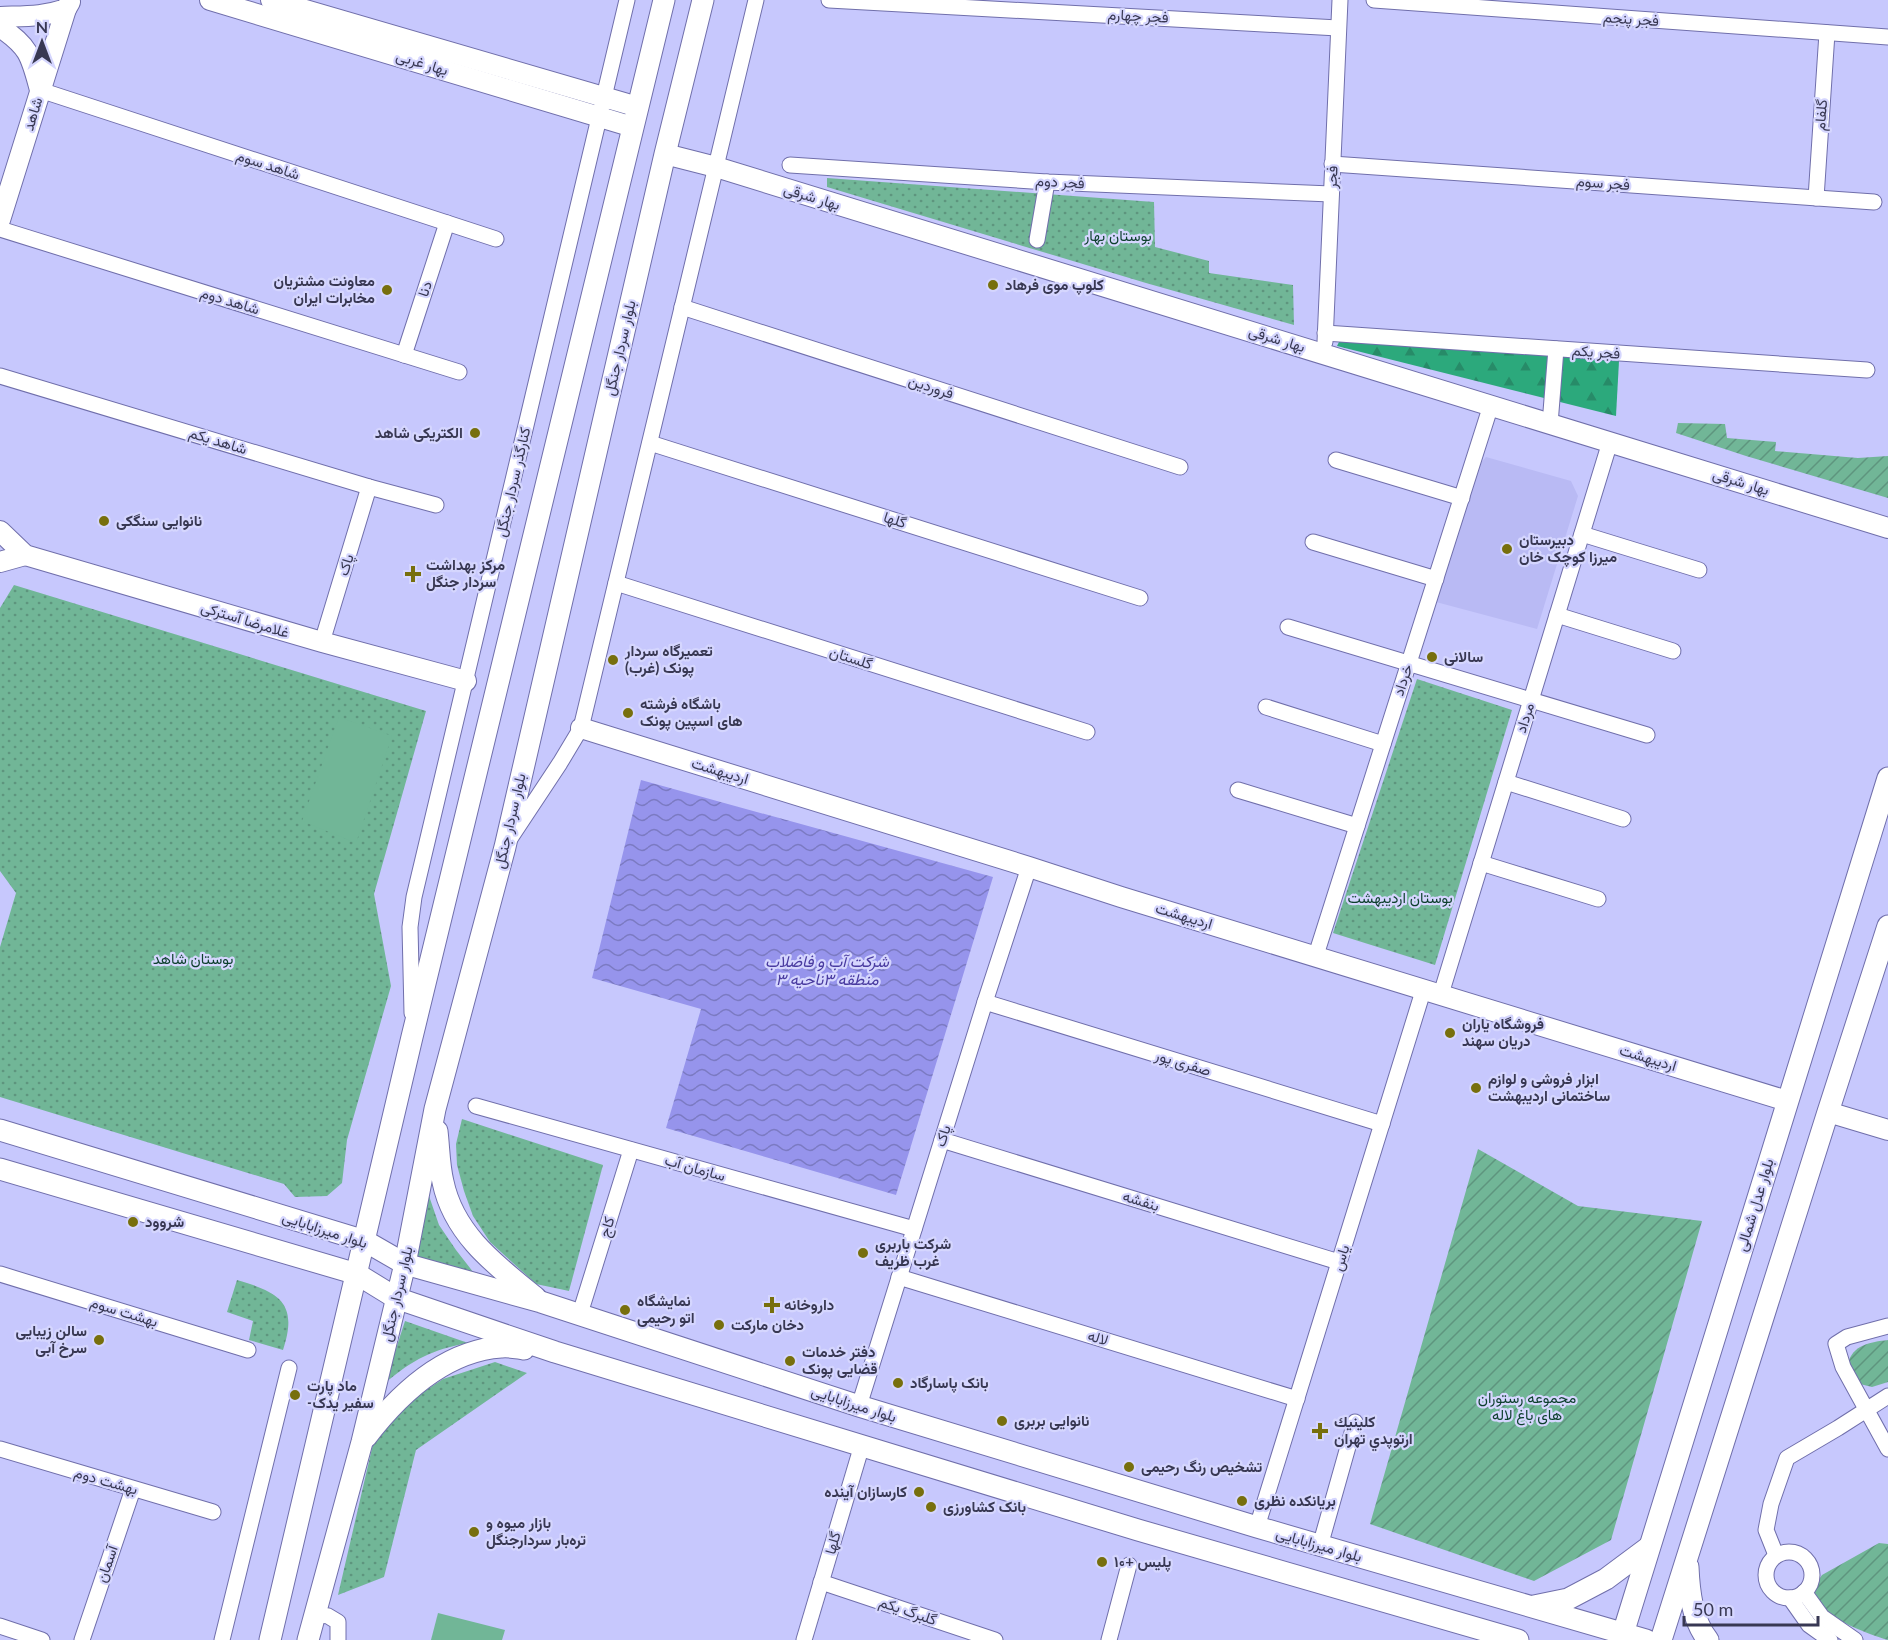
<svg xmlns="http://www.w3.org/2000/svg" width="1888" height="1640" viewBox="0 0 1888 1640" font-family="Lato,Vazirmatn,sans-serif">
  <style>
    .built { fill: #b9baf4 }
    .grass { fill: url(#grass-dots) }
    .forest { fill: url(#forest-firs) }
    .garden { fill: url(#garden-furrows) }
    .pitch { fill: #71b697 }
    .water { fill: url(#water-waves) }
    .lines { fill: none; stroke-linecap: round; stroke-linejoin: round }
    .minor-casing { stroke: #706fab; stroke-width: 17 }
    .tertiary-casing { stroke: #706fab; stroke-width: 22 }
    .secondary-casing { stroke: #706fab; stroke-width: 23 }
    .minor { stroke: #fff; stroke-width: 15 }
    .tertiary { stroke: #fff; stroke-width: 20 }
    .secondary { stroke: #fff; stroke-width: 21 }
    .poi-dot { fill: #776f0d; stroke: #d5d6fe; stroke-width: 2 }
    .labels { text-anchor: middle; stroke-width: 4.5; stroke-linejoin: round; paint-order: stroke }
    .street-label { font-size: 15px; fill: #383853; stroke: #d5d6fe }
    .park-label { font-size: 15px; fill: #0c3f2c; stroke: #d5d6fe }
    .poi-label { font-size: 15px; font-weight: bold; fill: #383853; stroke: #d5d6fe; text-anchor: start }
    .water-label { font-size: 16px; font-style: italic; fill: #493ba0; stroke: #d5d6fe }
  </style>
  <defs>
    <pattern id="grass-dots" width="8" height="8" patternUnits="userSpaceOnUse" patternTransform="scale(1.5)"><rect width="8" height="8" fill="#71b697"/><path d="M2 2h.1M6 6h.1" fill="none" stroke="#5e957e" stroke-width="1.8" stroke-linecap="round"/></pattern>
    <pattern id="forest-firs" width="22" height="20" patternUnits="userSpaceOnUse" patternTransform="scale(1.5)"><rect width="22" height="20" fill="#2ca97c"/><path d="M5 1l3.5 6h-7zM16 11l3.5 6h-7z" fill="#278b68"/></pattern>
    <pattern id="garden-furrows" width="10" height="10" patternUnits="userSpaceOnUse" patternTransform="scale(1.5)"><rect width="10" height="10" fill="#71b697"/><path d="M-1 1l2-2M0 10L10 0M9 11l2-2" fill="none" stroke="#5e957e"/></pattern>
    <pattern id="water-waves" width="16" height="10" patternUnits="userSpaceOnUse" patternTransform="scale(1.5)"><rect width="16" height="10" fill="#9694ec"/><path d="M0 5q4-4 8 0t8 0" fill="none" stroke="#7b7ac2"/></pattern>
  </defs>
  <rect width="100%" height="100%" fill="#c7c8fd"/>
  <polygon class="built" points="1486,457 1571,481 1578,496 1537,629 1436,602 1476,468"/>
  <g class="grass">
    <polygon points="827,178 1154,202 1155,247 1209,261 1209,273 1293,285 1294,325 1146,283 827,187"/>
    <polygon points="14,585 426,711 374,894 391,986 347,1140 342,1183 327,1196 295,1197 284,1184 0,1097 0,947 16,893 0,871 0,608"/>
    <polygon points="1417,679 1512,710 1435,965 1333,933"/>
    <polygon points="462,1119 603,1165 569,1291 536,1284 490,1242 473,1216 464,1191 457,1165 456,1144"/>
    <polygon points="429,1196 439,1225 456,1250 477,1277 415,1260"/>
    <path d="M237 1280C278 1292 299 1302 283 1350L249 1340 253 1321 227 1312Z"/>
    <path d="M405 1321 468 1343C431 1350 414 1359 385 1383Z"/>
    <polygon points="495,1362 527,1373 416,1450 384,1577 338,1595 373,1444 411,1400 443,1379"/>
  </g>
  <polygon class="forest" points="1340,340 1619,361 1616,416 1337,346"/>
  <g class="garden">
    <polygon points="1678,423 1725,424 1727,438 1776,442 1775,451 1858,458 1888,456 1888,498 1746,456 1676,433"/>
    <polygon points="1478,1149 1578,1206 1702,1221 1611,1540 1534,1581 1370,1524"/>
    <path d="M1888 1340V1382L1872 1387 1860 1384 1848 1364C1852 1345 1870 1342 1888 1340Z"/>
    <path d="M1879 1543 1888 1544V1640C1870 1635 1827 1618 1816 1602 1814 1598 1814 1593 1813 1588L1822 1575Z"/>
  </g>
  <g class="pitch">
    <polygon points="339,717 392,736 356,843 302,821"/>
    <polygon points="438,1613 505,1630 502,1640 431,1640"/>
  </g>
  <polygon class="water" points="641,780 993,877 896,1195 666,1128 701,1009 592,978"/>
  <g class="lines">
    <g class="minor-casing">
      <g id="minor">
        <polyline points="829,0 1338,28"/>
        <polyline points="1374,0 1888,37"/>
        <polyline points="40,90 496,239"/>
        <polyline points="1332,164 1874,202"/>
        <polyline points="790,165 1047,182 1331,194"/>
        <polyline points="1816,198 1827,33"/>
        <polyline points="0,229 459,372"/>
        <polyline points="1037,240 1047,182"/>
        <polyline points="682,307 1180,467"/>
        <polyline points="1325,333 1867,370"/>
        <polyline points="1325,342 1340,0"/>
        <polyline points="404,355 447,223"/>
        <polyline points="0,376 369,487 436,505"/>
        <polyline points="1550,424 1556,349"/>
        <polyline points="650,443 1140,598"/>
        <polyline points="1336,460 1462,498"/>
        <polyline points="1582,534 1699,570"/>
        <polyline points="1313,542 1436,579"/>
        <polyline points="616,583 1087,732"/>
        <polyline points="1557,615 1673,651"/>
        <polyline points="1288,627 1647,735"/>
        <polyline points="322,642 369,487"/>
        <polyline points="1266,707 1383,744"/>
        <polyline points="1506,782 1623,819"/>
        <polyline points="1238,790 1357,826"/>
        <polyline points="511,837 560,763 581,728 756,0"/>
        <polyline points="1481,863 1598,899"/>
        <polyline points="1316,955 1491,405"/>
        <polyline points="1441,994 1610,442"/>
        <polyline points="985,1002 1382,1124"/>
        <polyline points="412,1013 410,927 414,897 627,0"/>
        <polyline points="476,1106 914,1229"/>
        <polyline points="942,1140 1339,1262"/>
        <polyline points="0,1274 248,1350"/>
        <polyline points="899,1277 1297,1399"/>
        <polyline points="583,1304 631,1150"/>
        <polyline points="1888,1326 1847,1337 1836,1344 1843,1367 1888,1449"/>
        <polyline points="859,1406 985,1002 1029,867"/>
        <polyline points="0,1449 213,1512"/>
        <polyline points="1257,1527 1424,988"/>
        <polyline points="1320,1546 1355,1422"/>
        <circle cx="1789" cy="1575" r="23"/>
        <polyline points="1776,1555 1766,1530 1771,1504 1787,1458 1838,1428 1888,1396"/>
        <polyline points="821,1582 995,1640"/>
        <polyline points="1804,1592 1822,1617 1855,1640"/>
        <polyline points="1790,1598 1809,1625 1830,1640"/>
        <polyline points="315,1614 328,1616 338,1622 338,1640"/>
        <polyline points="0,1626 42,1640"/>
        <polyline points="82,1640 133,1489"/>
        <polyline points="222,1640 289,1368"/>
        <polyline points="804,1640 862,1445"/>
        <polyline points="1109,1640 1129,1565"/>
      </g>
    </g>
    <g class="tertiary-casing">
      <g id="tertiary">
        <polyline points="210,0 633,127"/>
        <polyline points="271,0 638,107"/>
        <path d="M0 17C23 16 44 17 66 9L70 2"/>
        <path d="M0 27C30 47 31 57 40 90"/>
        <polyline points="665,154 716,167 1888,528"/>
        <polyline points="0,220 66,9"/>
        <polyline points="0,531 25,555 322,642 466,681"/>
        <polyline points="0,562 25,555"/>
        <polyline points="581,728 1029,867 1121,897 1787,1101"/>
        <polyline points="1828,1112 1888,1130"/>
      </g>
    </g>
    <g class="secondary-casing">
      <g id="secondary">
        <polyline points="0,1130 365,1241 405,1264 541,1302 859,1406 1257,1527 1646,1640"/>
        <path d="M437 1131C439 1148 439 1166 443 1182 454 1235 497 1266 536 1298"/>
        <polyline points="0,1169 357,1274 396,1298 555,1352 1138,1530 1518,1640"/>
        <path d="M366 1437C399 1394 444 1351 501 1347 509 1346 517 1348 524 1349"/>
        <path d="M1688 1567C1689 1591 1692 1620 1708 1640"/>
        <polyline points="1534,1606 1568,1599 1606,1579 1649,1547"/>
        <polyline points="270,1640 412,1037 664,0"/>
        <polyline points="308,1640 362,1442 405,1264 435,1109 505,847 665,154 703,0"/>
        <polyline points="1621,1640 1888,778"/>
        <polyline points="1661,1640 1828,1112 1888,926"/>
      </g>
    </g>
    <use href="#minor" class="minor"/>
    <use href="#tertiary" class="tertiary"/>
    <use href="#secondary" class="secondary"/>
  </g>
  <g class="poi-dot">
    <circle cx="993" cy="285" r="6"/>
    <circle cx="387" cy="290" r="6"/>
    <circle cx="475" cy="433" r="6"/>
    <circle cx="104" cy="521" r="6"/>
    <circle cx="1507" cy="549" r="6"/>
    <path d="M410 565h6v6h6v6h-6v6h-6v-6h-6v-6h6z"/>
    <circle cx="1432" cy="657" r="6"/>
    <circle cx="613" cy="660" r="6"/>
    <circle cx="628" cy="713" r="6"/>
    <circle cx="1450" cy="1033" r="6"/>
    <circle cx="1476" cy="1088" r="6"/>
    <circle cx="133" cy="1222" r="6"/>
    <circle cx="863" cy="1253" r="6"/>
    <path d="M769 1296h6v6h6v6h-6v6h-6v-6h-6v-6h6z"/>
    <circle cx="625" cy="1310" r="6"/>
    <circle cx="719" cy="1325" r="6"/>
    <circle cx="99" cy="1340" r="6"/>
    <circle cx="790" cy="1361" r="6"/>
    <circle cx="898" cy="1383" r="6"/>
    <circle cx="295" cy="1395" r="6"/>
    <circle cx="1002" cy="1421" r="6"/>
    <path d="M1317 1422h6v6h6v6h-6v6h-6v-6h-6v-6h6z"/>
    <circle cx="1129" cy="1467" r="6"/>
    <circle cx="919" cy="1492" r="6"/>
    <circle cx="1242" cy="1501" r="6"/>
    <circle cx="931" cy="1507" r="6"/>
    <circle cx="474" cy="1532" r="6"/>
    <circle cx="1102" cy="1562" r="6"/>
  </g>
  <g class="labels">
    <g class="street-label">
      <text transform="translate(1138 16) rotate(3)" y="5">فجر چهارم</text>
      <text transform="translate(1631 19) rotate(4)" y="5">فجر پنجم</text>
      <text transform="translate(422 63) rotate(17)" y="5">بهار غربی</text>
      <text transform="translate(33 114) rotate(-73)" y="5">شاهد</text>
      <text transform="translate(1821 115) rotate(-86)" y="5">گلفام</text>
      <text transform="translate(268 165) rotate(18)" y="5">شاهد سوم</text>
      <text transform="translate(1332 177) rotate(-87)" y="5">فجر</text>
      <text transform="translate(1060 182) rotate(3)" y="5">فجر دوم</text>
      <text transform="translate(1603 183) rotate(4)" y="5">فجر سوم</text>
      <text transform="translate(812 197) rotate(17)" y="5">بهار شرقی</text>
      <text transform="translate(425 289) rotate(-72)" y="5">دنا</text>
      <text transform="translate(230 301) rotate(17)" y="5">شاهد دوم</text>
      <text transform="translate(1277 339) rotate(17)" y="5">بهار شرقی</text>
      <text transform="translate(620 348) rotate(-77)" y="5">بلوار سردار جنگل</text>
      <text transform="translate(1596 352) rotate(4)" y="5">فجر یکم</text>
      <text transform="translate(931 387) rotate(18)" y="5">فروردین</text>
      <text transform="translate(218 441) rotate(17)" y="5">شاهد یکم</text>
      <text transform="translate(513 482) rotate(-77)" y="5">کنارگذر سردار جنگل</text>
      <text transform="translate(1741 482) rotate(17)" y="5">بهار شرقی</text>
      <text transform="translate(895 520) rotate(18)" y="5">گلها</text>
      <text transform="translate(346 565) rotate(-73)" y="5">پاک</text>
      <text transform="translate(245 620) rotate(17)" y="5">غلامرضا آسترکی</text>
      <text transform="translate(851 658) rotate(18)" y="5">گلستان</text>
      <text transform="translate(1403 680) rotate(-72)" y="5">خرداد</text>
      <text transform="translate(1525 718) rotate(-73)" y="5">مرداد</text>
      <text transform="translate(720 771) rotate(17)" y="5">اردیبهشت</text>
      <text transform="translate(510 821) rotate(-77)" y="5">بلوار سردار جنگل</text>
      <text transform="translate(1184 916) rotate(17)" y="5">اردیبهشت</text>
      <text transform="translate(1648 1058) rotate(17)" y="5">اردیبهشت</text>
      <text transform="translate(1183 1063) rotate(17)" y="5">صفری پور</text>
      <text transform="translate(943 1136) rotate(-73)" y="5">پاک</text>
      <text transform="translate(695 1168) rotate(16)" y="5">سازمان آب</text>
      <text transform="translate(1141 1201) rotate(17)" y="5">بنفشه</text>
      <text transform="translate(1755 1205) rotate(-73)" y="5">بلوار عدل شمالی</text>
      <text transform="translate(607 1227) rotate(-73)" y="5">کاج</text>
      <text transform="translate(325 1230) rotate(18)" y="5">بلوار میرزابابایی</text>
      <text transform="translate(1341 1258) rotate(-73)" y="5">یاس</text>
      <text transform="translate(397 1294) rotate(-77)" y="5">بلوار سردار جنگل</text>
      <text transform="translate(124 1312) rotate(17)" y="5">بهشت سوم</text>
      <text transform="translate(1098 1338) rotate(17)" y="5">لاله</text>
      <text transform="translate(854 1404) rotate(18)" y="5">بلوار میرزابابایی</text>
      <text transform="translate(106 1481) rotate(16)" y="5">بهشت دوم</text>
      <text transform="translate(833 1543) rotate(-74)" y="5">گلها</text>
      <text transform="translate(1319 1545) rotate(16)" y="5">بلوار میرزابابایی</text>
      <text transform="translate(107 1564) rotate(-71)" y="5">آسمان</text>
      <text transform="translate(908 1611) rotate(19)" y="5">گلبرگ یکم</text>
    </g>
    <g class="park-label">
      <text x="1118" y="241">بوستان بهار</text>
      <text x="1400" y="903">بوستان اردیبهشت</text>
      <text x="193" y="964">بوستان شاهد</text>
      <text x="1527" y="1403">مجموعه رستوران<tspan x="1527" dy="17">های باغ لاله</tspan></text>
    </g>
    <g class="poi-label">
      <text x="375" y="286" text-anchor="end">معاونت مشتریان<tspan x="375" dy="17">مخابرات ایران</tspan></text>
      <text x="1005" y="290">کلوپ موی فرهاد</text>
      <text x="463" y="438" text-anchor="end">الکتریکی شاهد</text>
      <text x="116" y="526">نانوایی سنگکی</text>
      <text x="1519" y="545">دبیرستان<tspan x="1519" dy="17">میرزا کوچک خان</tspan></text>
      <text x="426" y="570">مرکز بهداشت<tspan x="426" dy="17">سردار جنگل</tspan></text>
      <text x="625" y="656">تعمیرگاه سردار<tspan x="625" dy="17">پونک (غرب)</tspan></text>
      <text x="1444" y="662">سالانی</text>
      <text x="640" y="709">باشگاه فرشته<tspan x="640" dy="17">های اسپین پونک</tspan></text>
      <text x="1462" y="1029">فروشگاه یاران<tspan x="1462" dy="17">دریان سهند</tspan></text>
      <text x="1488" y="1084">ابزار فروشی و لوازم<tspan x="1488" dy="17">ساختمانی اردیبهشت</tspan></text>
      <text x="145" y="1227">شروود</text>
      <text x="875" y="1249">شرکت باربری<tspan x="875" dy="17">غرب ظریف</tspan></text>
      <text x="637" y="1306">نمایشگاه<tspan x="637" dy="17">اتو رحیمی</tspan></text>
      <text x="784" y="1310">داروخانه</text>
      <text x="731" y="1330">دخان مارکت</text>
      <text x="87" y="1336" text-anchor="end">سالن زیبایی<tspan x="87" dy="17">سرخ آبی</tspan></text>
      <text x="802" y="1357">دفتر خدمات<tspan x="802" dy="17">قضایی پونک</tspan></text>
      <text x="910" y="1388">بانک پاسارگاد</text>
      <text x="307" y="1391">ماد پارت<tspan x="307" dy="17">-سفیر یدک</tspan></text>
      <text x="1014" y="1426">نانوایی بربری</text>
      <text x="1334" y="1427">كلينيك<tspan x="1334" dy="17">ارتوپدي تهران</tspan></text>
      <text x="1141" y="1472">تشخیص رنگ رحیمی</text>
      <text x="907" y="1497" text-anchor="end">کارسازان آینده</text>
      <text x="1254" y="1506">بریانکده نظری</text>
      <text x="943" y="1512">بانک کشاورزی</text>
      <text x="486" y="1528">بازار میوه و<tspan x="486" dy="17">تره‌بار سردارجنگل</tspan></text>
      <text x="1114" y="1567">پلیس +۱۰</text>
    </g>
    <g class="water-label">
      <text x="827" y="967">شرکت آب و فاضلاب<tspan x="827" dy="18">منطقه ۳ناحیه ۳</tspan></text>
    </g>
  </g>
  <g transform="translate(42 42)" stroke="#d5d6fe" stroke-width="4.5" paint-order="stroke">
  <path d="M0-4.5L10 22L0 15L-10 22Z" fill="#383853"/>
  <text y="-9" font-size="16" font-weight="bold" text-anchor="middle" fill="#383853">N</text>
  </g>
  <path d="M1684 1616v9h134v-9" fill="none" stroke="#383853" stroke-width="3"/>
  <text x="1693" y="1616" font-size="18" fill="#383853" stroke="#d5d6fe" stroke-width="4.5" paint-order="stroke">50 m</text>
</svg>
